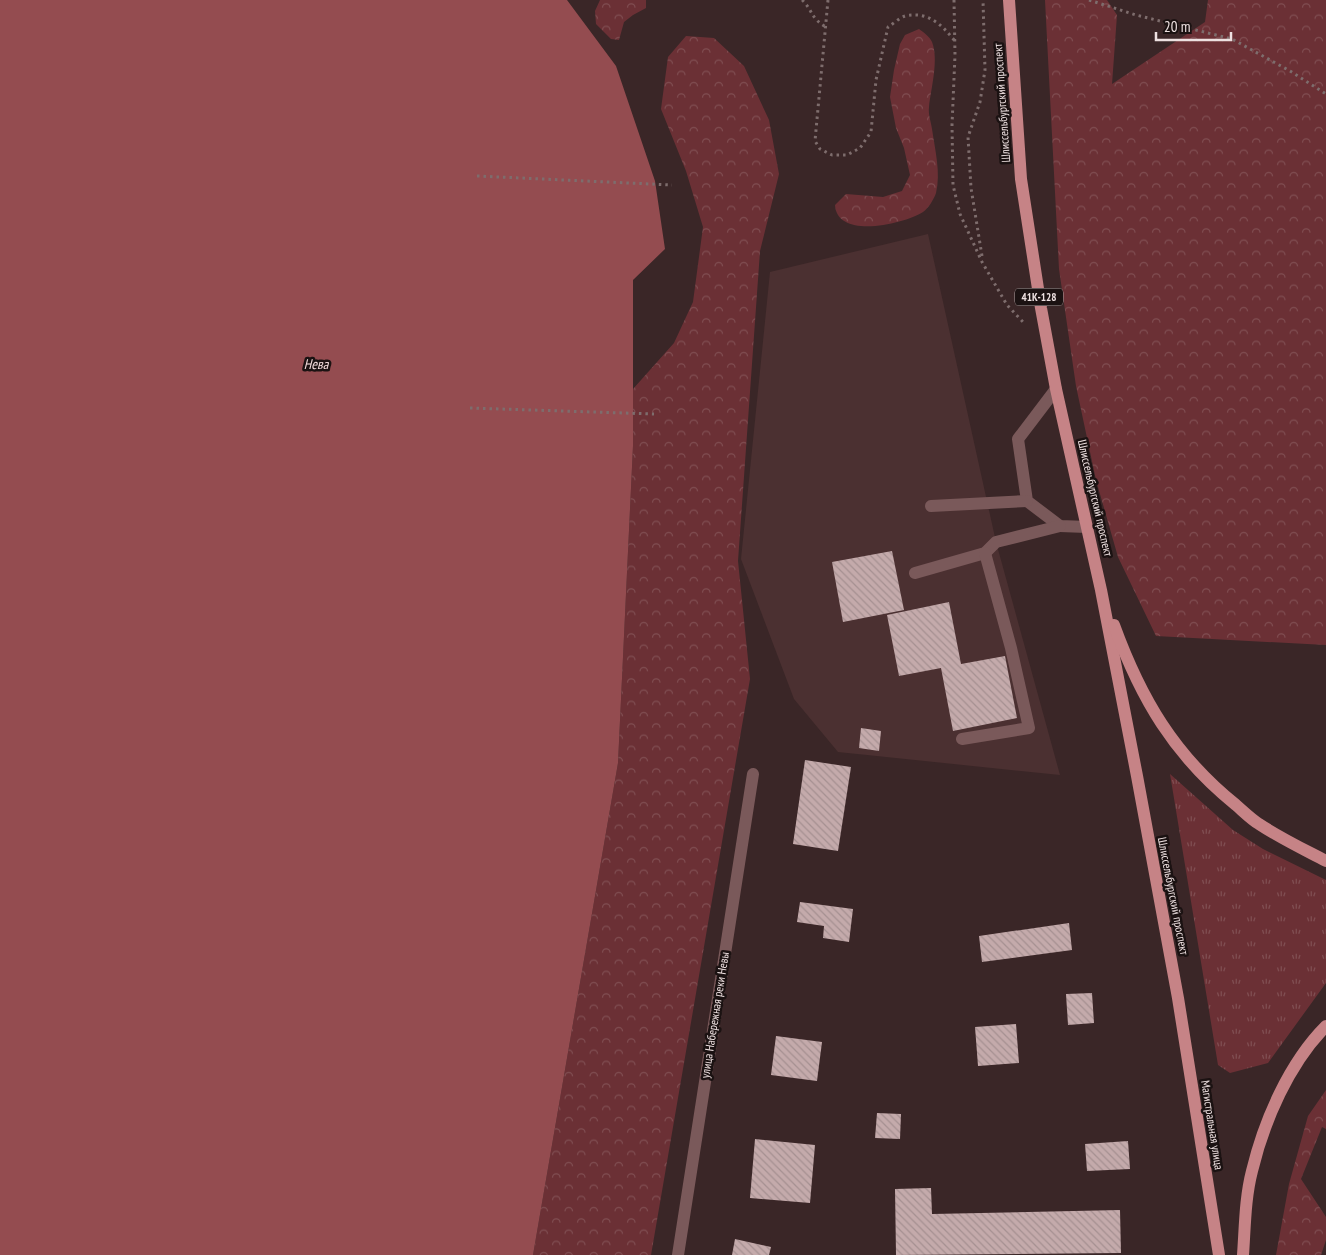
<svg xmlns="http://www.w3.org/2000/svg" width="1326" height="1255" viewBox="0 0 1326 1255" font-family="'PT Sans Narrow',sans-serif">
  <style>
    .built { fill: #4b3031 }
    .grass { fill: url(#grass-tufts) }
    .forest { fill: url(#forest-crowns) }
    .water { fill: #944c50 }
    .building { fill: url(#building-back-hatch) }
    .lines { fill: none; stroke-linecap: round; stroke-linejoin: round }
    .path { stroke: #7e6d6d; stroke-width: 3; stroke-dasharray: 2.5 4; stroke-linecap: butt }
    .minor { stroke: #7a595a; stroke-width: 12 }
    .major { stroke: #c68386; stroke-width: 12 }
    .labels { text-anchor: middle; stroke-width: 5; stroke-linejoin: round; paint-order: stroke }
    .shield { fill: #1b1212; stroke: #afa3a3; stroke-width: 1 }
    .shield-label { font-size: 11px; font-weight: bold; fill: #eee1e1 }
    .street-label { font-size: 12px; fill: #eee1e1; stroke: #1b1212 }
    .water-label { font-size: 14px; font-style: italic; fill: #f5dede; stroke: #1b1212 }
  </style>
  <defs>
    <pattern id="grass-tufts" width="24" height="20" patternUnits="userSpaceOnUse" patternTransform="scale(1.25)"><rect width="24" height="20" fill="#6b3035"/><path d="M3 7l-1-3M5 7V3M7 7l1-3M15 17l-1-3M17 17v-4M19 17l1-3" fill="none" stroke="#804e52"/></pattern>
    <pattern id="forest-crowns" width="20" height="18" patternUnits="userSpaceOnUse" patternTransform="scale(1.25)"><rect width="20" height="18" fill="#6b3035"/><path d="M2 6a3 3 0 1 1 6 0M12 15a3 3 0 1 1 6 0" fill="none" stroke="#804e52"/></pattern>
    <pattern id="building-back-hatch" width="6" height="6" patternUnits="userSpaceOnUse" patternTransform="scale(1.25)"><rect width="6" height="6" fill="#c4aaab"/><path d="M-1 5l2 2M0 0l6 6M5-1l2 2" fill="none" stroke="#a59091"/></pattern>
  </defs>
  <rect width="100%" height="100%" fill="#3a2627"/>
  <polygon class="built" points="928,234 996,542 1060,775 838,752 794,699 741,559 770,272"/>
  <polygon class="grass" points="1170,774 1233,830 1263,849 1326,880 1326,983 1268,1063 1230,1073 1218,1065"/>
  <g class="forest">
    <polygon points="600,0 646,0 646,8 633,15 624,22 619,40 611,39 596,24 595,11"/>
    <polygon points="1045,0 1107,0 1117,15 1112,84 1205,22 1208,0 1326,0 1326,645 1156,636 1118,557 1096,480 1076,386 1059,269"/>
    <path d="M919 29C923 32 930 37 932 42 939 60 931 88 929 107 928 114 931 122 932 129 935 150 941 173 936 193 934 199 928 209 923 212 904 224 837 240 835 205L846 194 883 197 902 191 910 175 904 148 896 128 890 97 894 70 900 44 905 35Z"/>
    <polygon points="686,36 714,38 744,66 769,120 779,174 760,251 738,561 750,679 651,1255 533,1255 618,763 633,446 633,389 674,343 693,302 703,227 686,171 661,109 668,57"/>
    <polygon points="1326,1090 1326,1129 1322,1127 1301,1179 1326,1217 1326,1240 1321,1255 1276,1255 1289,1184 1308,1116"/>
  </g>
  <polygon class="water" points="0,0 567,0 616,66 655,181 665,249 633,280 633,446 618,763 533,1255 0,1255"/>
  <g class="building">
    <polygon points="892,551 904,610 843,622 832,562"/>
    <polygon points="949,602 961,664 1005,656 1017,718 953,731 941,668 899,676 887,615"/>
    <polygon points="861,728 881,731 879,751 859,748"/>
    <polygon points="805,760 851,767 838,851 793,844"/>
    <polygon points="800,902 853,909 849,942 823,938 824,926 797,922"/>
    <polygon points="1069,923 1072,950 982,962 979,936"/>
    <polygon points="1092,993 1094,1023 1068,1025 1066,994"/>
    <polygon points="1016,1024 1019,1063 978,1066 975,1027"/>
    <polygon points="776,1036 822,1042 817,1081 771,1075"/>
    <polygon points="877,1113 901,1114 900,1139 875,1138"/>
    <polygon points="755,1139 815,1145 810,1203 750,1198"/>
    <polygon points="1128,1141 1130,1169 1087,1171 1085,1144"/>
    <polygon points="931,1188 932,1214 1120,1210 1121,1253 896,1255 895,1189"/>
    <polygon points="735,1239 771,1247 769,1255 732,1255"/>
  </g>
  <g class="lines">
    <g class="path">
      <path d="M802 0C813 10 810 18 826 27"/>
      <path d="M828 0 815 141 820 149 832 155H847L860 148 871 132 876 80 888 27C893 24 899 18 905 16 928 11 941 24 955 41"/>
      <polyline points="954,0 955,55 952,125 953,185 960,214 982,262 1007,305 1024,323"/>
      <polyline points="1089,0 1136,15 1232,39 1290,71 1326,94"/>
      <polyline points="477,176 672,185"/>
      <polyline points="982,256 971,188 968,137 980,102 985,70 983,0"/>
      <polyline points="470,408 654,414"/>
    </g>
    <g class="minor">
      <polyline points="1056,389 1018,439 1027,501 1060,526 1087,527"/>
      <polyline points="931,506 1027,501"/>
      <polyline points="915,573 985,553 996,542 1060,526"/>
      <polyline points="962,739 1029,728 1011,648 985,553"/>
      <polyline points="678,1255 753,774"/>
    </g>
    <g class="major">
      <polyline points="1009,0 1021,179 1041,308 1056,389 1101,590 1137,776 1178,998 1219,1255"/>
      <path d="M1114 625C1141 699 1174 755 1236 805 1243 811 1251 819 1259 824 1280 838 1303 849 1326 861"/>
      <path d="M1243 1255C1245 1227 1245 1198 1252 1171 1264 1121 1289 1063 1326 1026"/>
    </g>
  </g>
  <g class="labels">
    <rect class="shield" x="1015" y="288.5" width="48" height="17" rx="4"/>
    <g class="shield-label">
      <text x="1039" y="301">41К-128</text>
    </g>
    <g class="street-label">
      <text transform="translate(1002 103) rotate(-94)" y="4">Шлиссельбургский проспект</text>
      <text transform="translate(1095 498) rotate(77)" y="4">Шлиссельбургский проспект</text>
      <text transform="translate(1173 896) rotate(79)" y="4">Шлиссельбургский проспект</text>
      <text transform="translate(715 1015) rotate(-81)" y="4">улица Набережная реки Невы</text>
      <text transform="translate(1212 1125) rotate(81)" y="4">Магистральная улица</text>
    </g>
    <g class="water-label">
      <text x="316" y="369">Нева</text>
    </g>
  </g>
  <path d="M1156 32v8h75v-8" fill="none" stroke="#eee1e1" stroke-width="2.5"/>
  <text x="1164" y="32" font-size="15" fill="#eee1e1" stroke="#1b1212" stroke-width="4" paint-order="stroke">20 m</text>
</svg>
